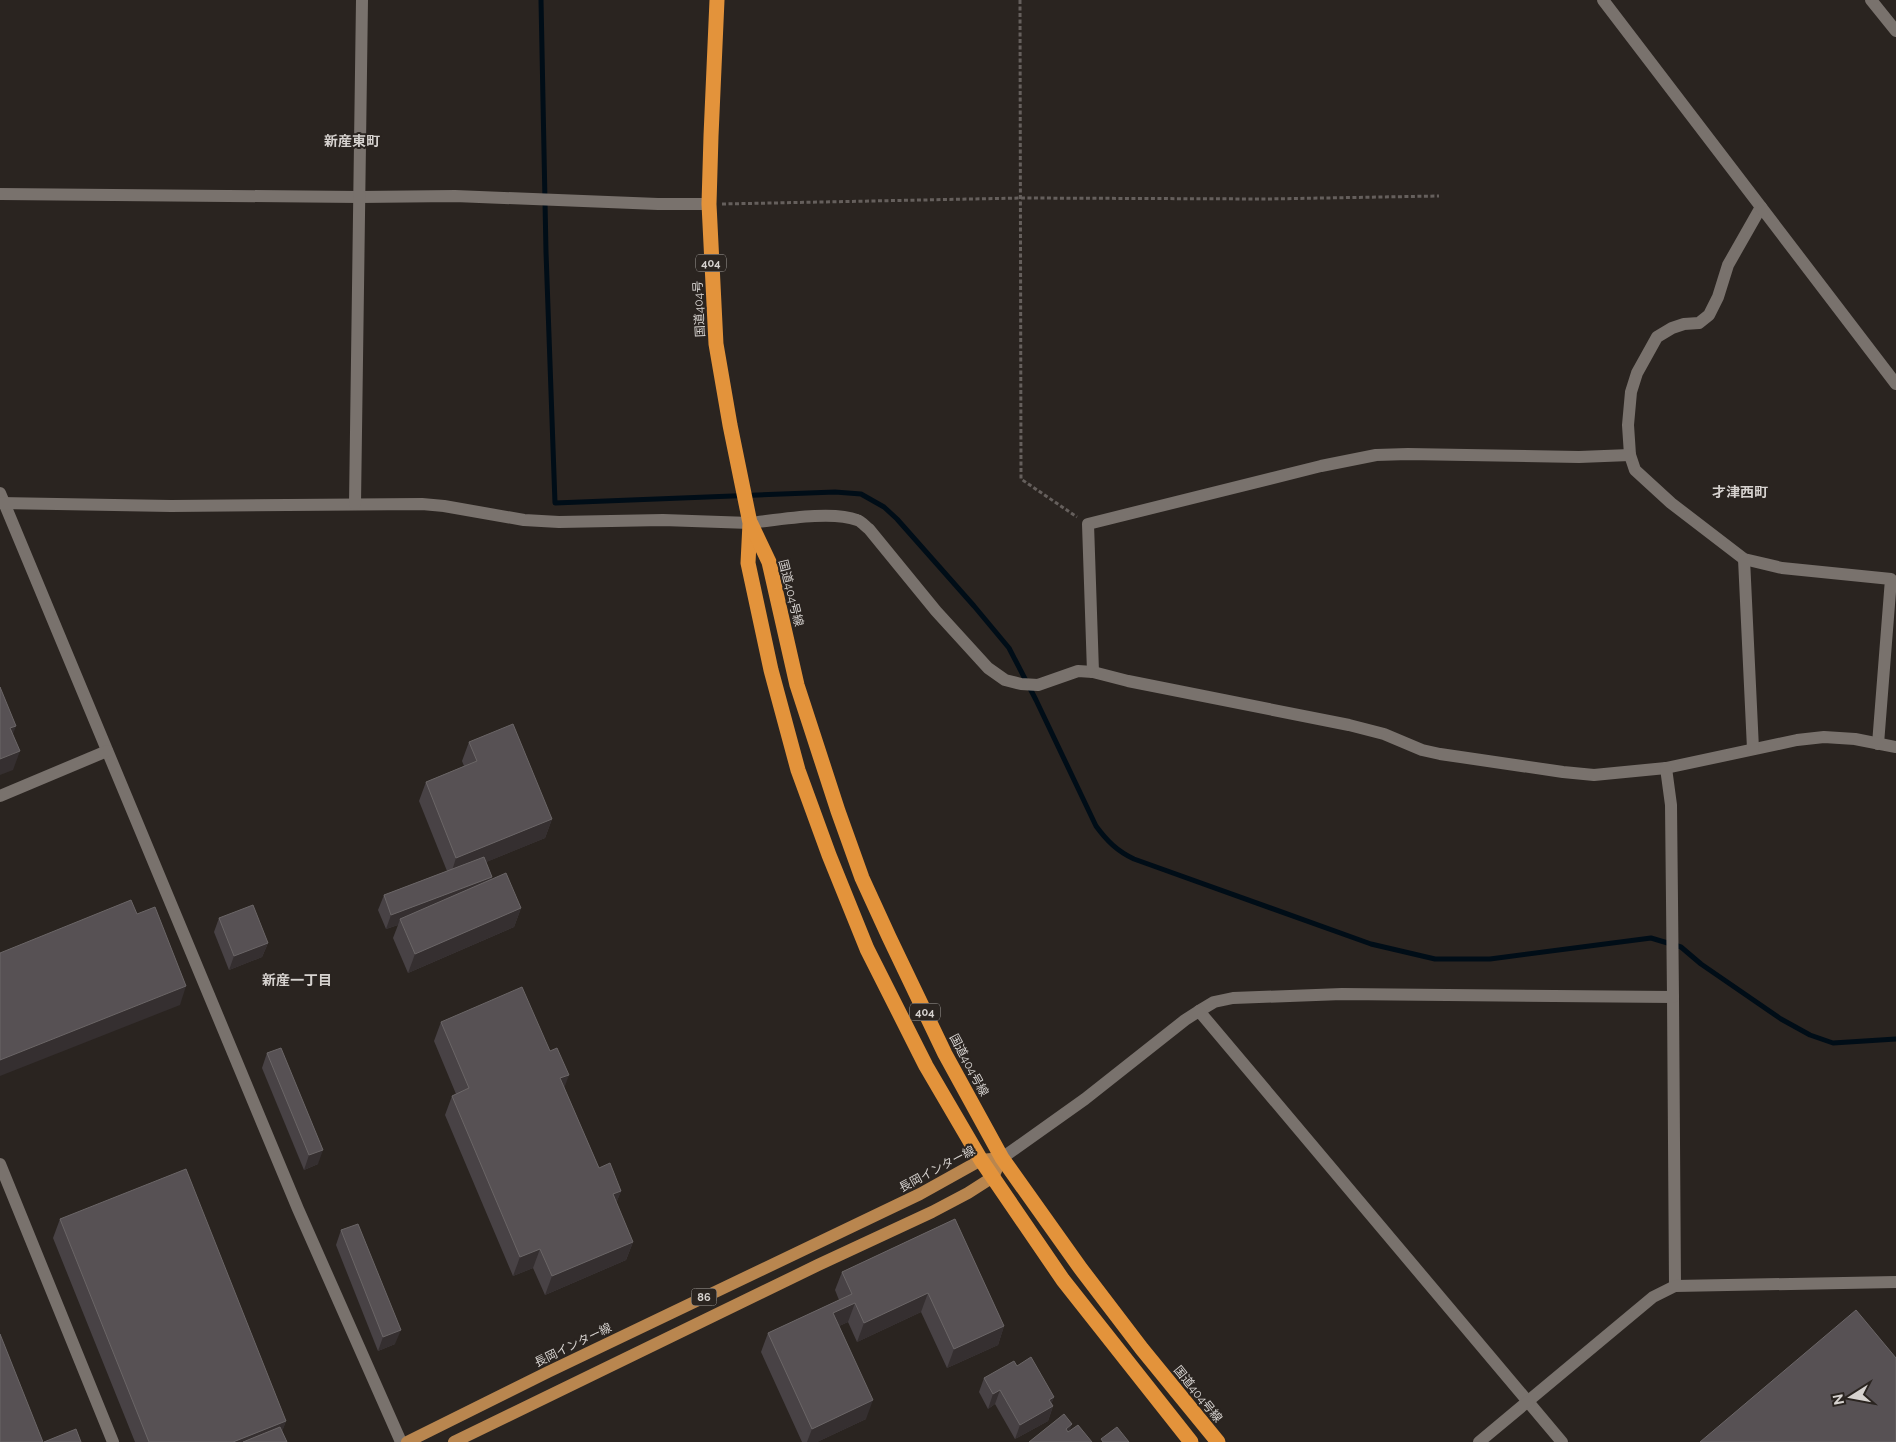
<svg xmlns="http://www.w3.org/2000/svg" width="1896" height="1442" viewBox="0 0 1896 1442" font-family="Raleway,'Noto Sans JP',sans-serif">
  <style>
    .lines { fill: none; stroke-linecap: round; stroke-linejoin: round }
    .stream { stroke: #000d17; stroke-width: 5 }
    .path { stroke: #655f5c; stroke-width: 3; stroke-dasharray: 4 2.5; stroke-linecap: butt }
    .street { stroke: #79726d; stroke-width: 12 }
    .secondary { stroke: #79726d; stroke-width: 12 }
    .primary { stroke: #b9864f; stroke-width: 12 }
    .highway { stroke: #e3933b; stroke-width: 15 }
    .wall { fill: #484245 }
    .shaded-wall { fill: #352f30 }
    .building { fill: #575154; stroke: #6b6667 }
    .labels { text-anchor: middle; stroke-width: 4; stroke-linejoin: round; paint-order: stroke }
    .shield { fill: #2a2420; stroke: #a29e9a; stroke-width: 1 }
    .shield-label { font-size: 11px; font-weight: bold; fill: #d6d2cf }
    .street-label { font-size: 12px; fill: #d6d2cf; stroke: #2a2420 }
    .neighbourhood-label { font-size: 14px; font-weight: bold; fill: #d6d2cf; stroke: #2a2420 }
  </style>
  <rect width="100%" height="100%" fill="#2a2420"/>
  <g class="lines">
    <path class="stream" d="M541 0 546 252 555 503 835 492 861 494 884 507 897 519 974 606 1009 648 1036 700 1096 826C1107 841 1117 851 1134 859L1371 944 1435 959H1490L1651 938 1681 947 1701 964 1781 1019 1810 1035 1833 1043 1896 1039"/>
    <g class="path">
      <polyline points="1020,0 1021,479 1077,517"/>
      <polyline points="722,204 1021,198 1266,199 1439,196"/>
    </g>
    <g class="street">
      <polyline points="1871,0 1896,31"/>
      <polyline points="1761,207 1728,265 1718,297 1709,315 1699,323 1684,324 1672,328 1657,337 1637,373 1631,392 1628,425 1630,455 1635,470 1671,503 1744,559 1782,568 1891,579 1878,744"/>
      <path d="M750 523C777 520 832 510 857 520 861 521 865 526 869 529L936 611 988 668 1005 680 1021 684 1038 685 1078 671 1093 672 1128 681 1349 725 1384 734 1422 750 1440 754 1563 772 1594 775 1666 768 1797 740 1824 737 1855 739 1896 747"/>
      <polyline points="1744,559 1753,749"/>
      <polyline points="1093,672 1088,524 1321,466 1376,455 1408,454 1579,457 1630,455"/>
      <polyline points="1673,997 1675,1286"/>
      <polyline points="1199,1011 1214,1002 1233,998 1342,994 1673,997 1671,805 1666,768"/>
      <polyline points="1002,1158 1085,1099 1185,1020 1199,1011 1562,1442"/>
      <polyline points="1479,1442 1653,1297 1675,1286 1896,1282"/>
    </g>
    <g class="secondary">
      <polyline points="1603,0 1896,384"/>
      <polyline points="0,194 359,197 455,196 658,204 709,204"/>
      <polyline points="0,493 298,1209 401,1442"/>
      <polyline points="0,503 171,506 422,504 444,506 524,520 559,522 663,520 750,523"/>
      <polyline points="355,504 362,0"/>
      <polyline points="0,796 107,751"/>
      <polyline points="0,1164 113,1442"/>
    </g>
    <g class="primary">
      <polyline points="407,1442 548,1372 920,1194 981,1160 1002,1158"/>
      <polyline points="454,1442 818,1265 932,1212 968,1193 993,1177 1002,1158"/>
    </g>
    <g class="highway">
      <polyline points="717,0 711,136 709,204 716,344 730,425 750,523 748,563 771,670 798,770 829,855 867,949 926,1066 981,1160 1063,1280 1191,1442"/>
      <polyline points="751,524 769,562 797,685 838,811 862,878 889,937 945,1054 1002,1158 1081,1269 1142,1349 1218,1442"/>
    </g>
  </g>
  <g class="wall">
    <polygon points="469,742 552,819 545,838 486,862 492,877 491,879 521,908 514,927 408,973 393,938 398,925 386,929 378,910 384,895 447,871 419,801 426,782 464,766 462,761"/>
    <polygon points="219,918 268,943 262,957 229,970 214,932"/>
    <polygon points="441,1022 564,1087 599,1168 621,1191 616,1203 633,1242 626,1260 545,1295 533,1268 513,1276 445,1115 452,1096 456,1094 434,1041"/>
    <polygon points="267,1053 318,1164 304,1170 262,1068"/>
    <polygon points="60,1219 286,1421 282,1431 287,1442 135,1442 53,1238"/>
    <polygon points="955,1219 1004,1326 998,1345 947,1368 921,1312 857,1342 848,1322 839,1326 866,1419 817,1442 802,1442 761,1352 768,1333 839,1300 835,1290 842,1272"/>
    <polygon points="341,1230 395,1344 378,1351 336,1245"/>
    <polygon points="1017,1366 1054,1397 1051,1404 1053,1406 1048,1421 1015,1439 995,1404 988,1409 979,1392 984,1378"/>
  </g>
  <g class="shaded-wall">
    <polygon points="16,726 9,745 10,728"/>
    <polygon points="20,751 13,770 0,775 0,759"/>
    <polygon points="552,819 545,838 450,877 456,858"/>
    <polygon points="492,877 487,891 400,919 398,925 386,929 391,915"/>
    <polygon points="521,908 514,927 408,973 415,954"/>
    <polygon points="268,943 262,957 229,970 234,956"/>
    <polygon points="186,986 180,1005 0,1076 0,1060"/>
    <polygon points="569,1075 562,1094 560,1078"/>
    <polygon points="323,1150 318,1164 304,1170 309,1155"/>
    <polygon points="621,1191 614,1209 613,1194"/>
    <polygon points="633,1242 626,1260 545,1295 552,1276"/>
    <polygon points="540,1249 533,1268 513,1276 520,1257"/>
    <polygon points="928,1293 921,1312 857,1342 864,1323"/>
    <polygon points="855,1303 848,1322 826,1332 833,1313"/>
    <polygon points="1004,1326 998,1345 947,1368 954,1349"/>
    <polygon points="401,1330 395,1344 378,1351 383,1337"/>
    <polygon points="1000,1390 995,1404 988,1409 993,1394"/>
    <polygon points="1054,1397 1050,1408 1053,1406 1048,1421 1015,1439 1020,1425 1049,1400"/>
    <polygon points="873,1400 866,1419 817,1442 807,1442 812,1429"/>
    <polygon points="286,1421 279,1440 273,1442 233,1442"/>
    <polygon points="1072,1424 1067,1438 1066,1429"/>
  </g>
  <g class="building">
    <polygon points="0,687 16,726 10,728 20,751 0,759"/>
    <polygon points="513,724 552,819 456,858 426,782 477,761 469,742"/>
    <polygon points="484,857 492,877 391,915 384,895"/>
    <polygon points="506,873 521,908 415,954 400,919"/>
    <polygon points="131,900 137,914 155,907 186,986 0,1060 0,953"/>
    <polygon points="253,905 268,943 234,956 219,918"/>
    <polygon points="522,987 550,1051 557,1048 569,1075 560,1078 599,1168 610,1163 621,1191 613,1194 633,1242 552,1276 540,1249 520,1257 452,1096 469,1088 441,1022"/>
    <polygon points="281,1048 323,1150 309,1155 267,1053"/>
    <polygon points="186,1169 286,1421 233,1442 149,1442 60,1219"/>
    <polygon points="955,1219 1004,1326 954,1349 928,1293 864,1323 855,1303 833,1313 873,1400 812,1429 768,1333 852,1294 842,1272"/>
    <polygon points="358,1224 401,1330 383,1337 341,1230"/>
    <polygon points="1856,1310 1896,1358 1896,1442 1700,1442"/>
    <polygon points="0,1334 43,1442 0,1442"/>
    <polygon points="1031,1357 1054,1397 1049,1400 1053,1406 1020,1425 1000,1390 993,1394 984,1378 1014,1361 1017,1366"/>
    <polygon points="1064,1414 1072,1424 1066,1429 1068,1432 1078,1425 1092,1442 1029,1442"/>
    <polygon points="280,1427 287,1442 243,1442"/>
    <polygon points="1117,1427 1129,1442 1103,1442 1101,1439"/>
    <polygon points="76,1429 81,1442 44,1442"/>
  </g>
  <g class="labels">
    <g class="shield">
      <rect x="696" y="254.5" width="30" height="17" rx="4"/>
      <rect x="910" y="1003.5" width="30" height="17" rx="4"/>
      <rect x="691.5" y="1288.5" width="25" height="17" rx="4"/>
    </g>
    <g class="shield-label">
      <text x="711" y="267">404</text>
      <text x="925" y="1016">404</text>
      <text x="704" y="1301">86</text>
    </g>
    <g class="street-label">
      <text transform="translate(699 309) rotate(-93)" y="4">国道404号</text>
      <text transform="translate(791 593) rotate(76)" y="4">国道404号線</text>
      <text transform="translate(969 1065) rotate(62)" y="4">国道404号線</text>
      <text transform="translate(937 1169) rotate(-28)" y="4">長岡インター線</text>
      <text transform="translate(573 1345) rotate(-26)" y="4">長岡インター線</text>
      <text transform="translate(1198 1394) rotate(51)" y="4">国道404号線</text>
    </g>
    <g class="neighbourhood-label">
      <text x="352" y="146">新産東町</text>
      <text x="1740" y="497">才津西町</text>
      <text x="297" y="985">新産一丁目</text>
    </g>
  </g>
  <g transform="translate(1851 1397) rotate(259)" stroke="#2a2420" stroke-width="4" paint-order="stroke">
  <path d="M0-4L9 19L0 12L-9 19Z" fill="#d6d2cf"/>
  <text y="-8" font-size="14" font-weight="bold" text-anchor="middle" fill="#d6d2cf">N</text>
  </g>
</svg>
